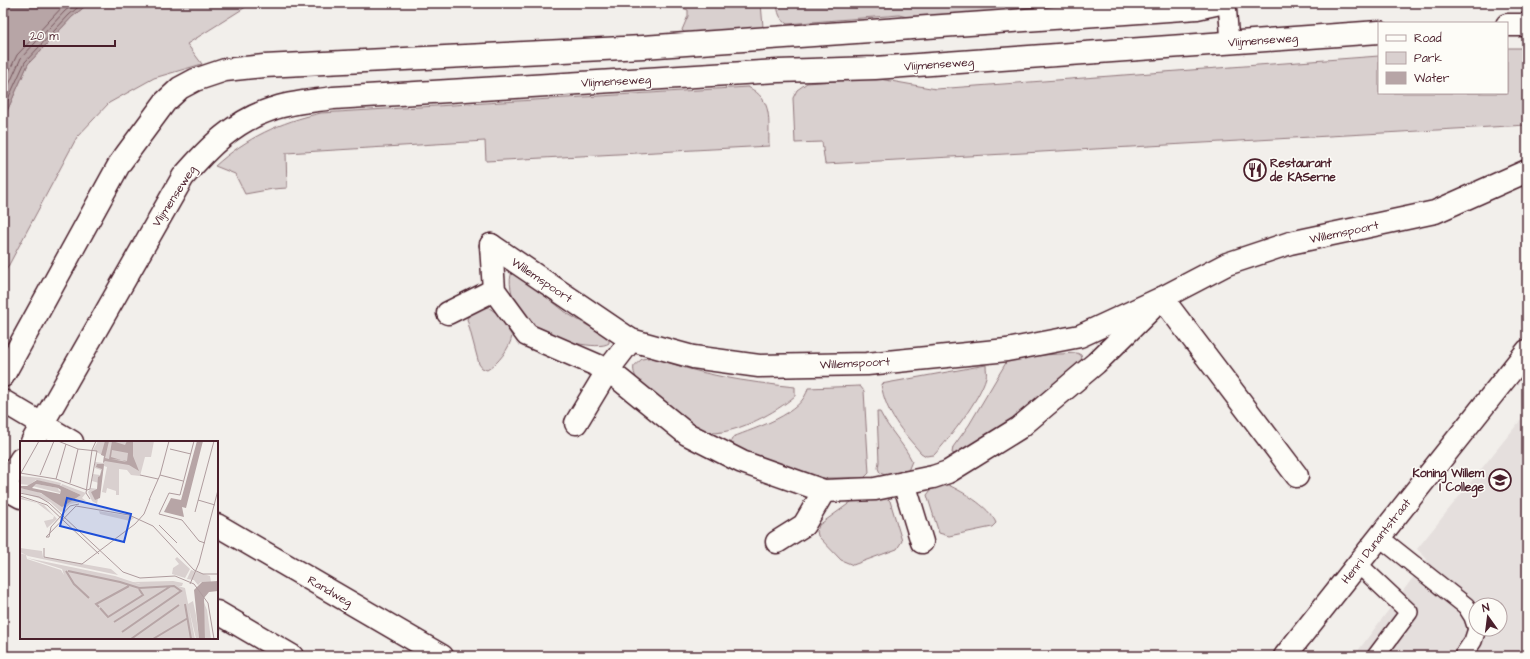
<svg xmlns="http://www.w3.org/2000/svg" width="1530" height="659" viewBox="0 0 1530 659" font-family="'Architects Daughter',sans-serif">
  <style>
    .built { fill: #e5dfdd; fill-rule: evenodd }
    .green { fill: #d9d0cf; stroke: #92787d }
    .water { fill: #b7a5a6; stroke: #8b6f75 }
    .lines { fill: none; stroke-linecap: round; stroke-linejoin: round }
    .shore { stroke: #76555c; stroke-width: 1 }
    .service-casing { stroke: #4a1f2b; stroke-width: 20 }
    .pedestrian-casing { stroke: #4a1f2b; stroke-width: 25 }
    .minor-casing { stroke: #4a1f2b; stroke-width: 25 }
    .tertiary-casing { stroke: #4a1f2b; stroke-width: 25 }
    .primary-casing { stroke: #4a1f2b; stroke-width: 25 }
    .service { stroke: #fdfcf7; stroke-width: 17 }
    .pedestrian { stroke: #fdfcf7; stroke-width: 22 }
    .minor { stroke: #fdfcf7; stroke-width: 22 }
    .tertiary { stroke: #fdfcf7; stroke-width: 22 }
    .primary { stroke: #fdfcf7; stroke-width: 22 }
    .labels { text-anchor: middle; stroke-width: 3; stroke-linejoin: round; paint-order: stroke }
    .street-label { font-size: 12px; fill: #4a1f2b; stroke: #fdfcf7 }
    .poi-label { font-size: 12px; font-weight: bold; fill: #4a1f2b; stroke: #fdfcf7; text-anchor: start }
    .inset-river { fill: none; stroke: #b7a5a6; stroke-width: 2 }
    .inset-road { fill: none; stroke: #af9c9e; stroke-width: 1 }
    .view { fill: #1d4ed8; fill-opacity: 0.15; stroke: #1d4ed8; stroke-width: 2 }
    .inset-edge { fill: none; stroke: #4a1f2b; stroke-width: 2 }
  </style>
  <rect width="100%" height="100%" fill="#f2efeb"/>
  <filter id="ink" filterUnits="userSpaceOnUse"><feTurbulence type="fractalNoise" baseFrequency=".025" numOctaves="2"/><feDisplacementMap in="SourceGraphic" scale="8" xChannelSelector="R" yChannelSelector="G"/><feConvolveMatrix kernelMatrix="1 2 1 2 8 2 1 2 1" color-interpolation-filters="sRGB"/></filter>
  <g filter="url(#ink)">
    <path class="built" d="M1527 412V656H1354L1427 559 1417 549ZM1476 605H1500V629H1476Z"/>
    <g class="green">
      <polygon points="89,3 252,3 187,44 202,64 154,78 109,103 77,137 3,276 3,120 28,64 72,17"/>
      <polygon points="669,3 761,3 763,27 762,33 686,35 682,30 688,16 688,10"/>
      <path d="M777 3H1185L927 22 899 15 787 24C779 18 778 13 777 3Z"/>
      <polygon points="1507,48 1527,48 1527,125 825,164 822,142 795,143 793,98 797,90 807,83 874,78 936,89 1379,56 1379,93 1507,93"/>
      <path d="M748 87C774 100 768 121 769 146L486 161 485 141 286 153 287 188 273 189 245 194 235 174 215 166C246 138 280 122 321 113Z"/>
      <path d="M512 272 534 287 568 314 609 338V343C599 351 553 339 540 333 524 325 504 290 512 272Z"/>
      <path d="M488 307 498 314 512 336C510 348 498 364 487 370L482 368 479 364 467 319C471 309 478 309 488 307Z"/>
      <polygon points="1077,353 1081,355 1082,359 1079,364 1013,421 957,455 952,453 953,447 969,425 1007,361 1043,355"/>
      <path d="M653 357C699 375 746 382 795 387V396C775 413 739 432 713 433 694 433 628 387 634 366L642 359Z"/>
      <path d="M986 365C986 369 987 374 986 377 980 399 950 438 934 455L926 456 921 453C902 431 886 414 881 384Z"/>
      <path d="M860 386 864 391 869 473 864 478H821L775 465 732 446 731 441 733 437C755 428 803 414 808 388Z"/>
      <path d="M877 412H880C889 430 904 444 912 461L908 471 885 475 880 473 878 468 879 462Z"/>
      <path d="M944 483C960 490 989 506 996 523L992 527 949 536 939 533 927 495 934 486Z"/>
      <polygon points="884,495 890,501 902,541 897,549 853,565 841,560 818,536 817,531 819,525 858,497"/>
    </g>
    <polygon class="water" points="3,3 89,3 72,17 28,64 3,120"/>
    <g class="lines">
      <g class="shore">
        <polyline points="3,84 17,55 66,3"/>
        <polyline points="3,98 21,58 65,11 75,3"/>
        <polyline points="3,110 25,62 69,15 83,3"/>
      </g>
      <g class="service-casing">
        <g id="service">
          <polyline points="1227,3 1230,42"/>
          <polyline points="1379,537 1466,606 1473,617 1476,626"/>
          <polyline points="1358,564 1409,612 1376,656"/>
          <polyline points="1463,656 1473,641 1477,629"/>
        </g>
      </g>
      <g class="pedestrian-casing">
        <g id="pedestrian">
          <polyline points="491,245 631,340 693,357 759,366 867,364 1007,350 1080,336 1162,298 1227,264 1290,243 1435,212 1527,171"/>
          <polyline points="491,245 494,290 527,335 608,370 687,434 742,462 824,491 875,489 933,477 948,472 1019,428 1096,363 1151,309"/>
          <polyline points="1162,298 1297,476"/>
          <polyline points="448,313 494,290"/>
          <polyline points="576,423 608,370 631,340"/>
          <polyline points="904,483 922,542"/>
          <polyline points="777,542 804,525 824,491"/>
        </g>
      </g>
      <g class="minor-casing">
        <polyline id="minor" points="1285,656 1527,351"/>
      </g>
      <g class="tertiary-casing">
        <g id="tertiary">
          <polyline points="1507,25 1527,25"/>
          <polyline points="3,376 120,163 165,102 180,88 195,80 225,70 264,66 643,47 1197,8 1220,3"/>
          <path d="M32 442 183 177C208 148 234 121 272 109 291 102 313 101 333 98L778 71 875 68 1379 32"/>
          <polyline points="4,487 21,459"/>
        </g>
      </g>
      <g class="primary-casing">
        <g id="primary">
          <polyline points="3,401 72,442"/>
          <polyline points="3,487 21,497"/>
          <polyline points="217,525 442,656"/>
          <polyline points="217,612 292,656"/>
        </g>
      </g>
      <use href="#service" class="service"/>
      <use href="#pedestrian" class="pedestrian"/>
      <use href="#minor" class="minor"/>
      <use href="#tertiary" class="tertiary"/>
      <use href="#primary" class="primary"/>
    </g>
  </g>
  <defs>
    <g id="restaurant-ring" transform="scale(1.15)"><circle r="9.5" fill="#fdfcf7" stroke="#4a1f2b" stroke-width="1.5"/><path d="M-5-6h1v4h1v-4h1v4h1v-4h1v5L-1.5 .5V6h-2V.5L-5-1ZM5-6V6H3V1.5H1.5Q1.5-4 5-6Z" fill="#4a1f2b"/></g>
    <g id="university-ring" transform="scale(1.15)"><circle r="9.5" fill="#fdfcf7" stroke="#4a1f2b" stroke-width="1.5"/><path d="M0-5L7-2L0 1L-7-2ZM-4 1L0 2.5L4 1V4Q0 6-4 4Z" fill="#4a1f2b"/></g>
  </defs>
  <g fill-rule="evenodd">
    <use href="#restaurant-ring" x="1255" y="170"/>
    <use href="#university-ring" x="1500" y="480"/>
  </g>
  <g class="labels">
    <g class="street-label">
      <text transform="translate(1263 40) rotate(-4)" y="4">Vlijmenseweg</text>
      <text transform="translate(939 64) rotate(-4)" y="4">Vlijmenseweg</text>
      <text transform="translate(616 81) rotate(-3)" y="4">Vlijmenseweg</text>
      <text transform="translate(174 196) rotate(-57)" y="4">Vlijmenseweg</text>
      <text transform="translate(1344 232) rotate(-12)" y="4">Willemspoort</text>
      <text transform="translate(542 280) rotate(34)" y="4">Willemspoort</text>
      <text transform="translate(855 363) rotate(-3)" y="4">Willemspoort</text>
      <text transform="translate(1376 541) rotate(-52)" y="4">Henri Dunantstraat</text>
      <text transform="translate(330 591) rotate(30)" y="4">Randweg</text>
    </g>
    <g class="poi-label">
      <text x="1270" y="167">Restaurant<tspan x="1270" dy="14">de KASerne</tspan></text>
      <text x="1484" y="477" text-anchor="end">Koning Willem<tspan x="1484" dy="14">I College</tspan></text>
    </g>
  </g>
  <g transform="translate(20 441)">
    <rect width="198" height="198" fill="#f2efeb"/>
    <path d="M78 0H134L131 16H125L120 35 111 34 107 29 99 28V54H96V50L87 47 86 52 82 51 87 26 84 25 77 63 72 60 68 51 71 47 78 48 79 42 72 40 73 33 80 34 81 29 75 27V21L83 22 84 15 73 9ZM0 35 20 37 41 42 40 45 16 39 9 44 0 43ZM16 43 38 47 39 50 41 49 40 52 12 45ZM42 43 66 52 62 57 66 60 50 63 41 71 30 61 0 51V47L16 50 44 64 61 54 41 45ZM0 56 24 64 37 78 27 87 24 80 33 78 34 75 17 62 0 58ZM79 70 109 75 114 77 110 80 80 73ZM0 107 22 110 23 116 91 128 98 134 8 115 0 111ZM0 112 6 114 7 118 41 129 44 134 42 128 7 117 95 135 119 143H152L165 147 175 198H0ZM157 116 170 128 165 137 152 133 153 127 159 123 155 118ZM171 129 190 135 191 141H181L178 144 174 139 167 138ZM153 140 163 142 162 145 124 144 113 141ZM183 159 187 169 191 198H185ZM173 160 176 174 179 198H176L168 163Z" fill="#d9d0cf"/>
    <path d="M85 0H89L85 17 89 18 92 0 105 4 107 0H113V15L119 30 109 24 85 20 83 22 84 15 81 14ZM92 9 108 12 107 20 102 19 107 21 91 18 101 19 91 16ZM177 0H183L166 67 162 66 164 76 144 71 151 57 161 59ZM77 23H84L80 57 75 59 71 51 77 48 78 36 80 35 82 28 76 26ZM17 39 39 44 61 54 42 66 21 52 0 47V45H7ZM16 43 38 47 41 49 40 53 12 47ZM198 140V150L189 151 184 157 185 198H179L174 149 182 141Z" fill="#b7a5a6" fill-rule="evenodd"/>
    <path class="inset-river" d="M46 130 54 143 69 157M48 130 100 141 119 147 154 145 161 150 102 191M165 163 171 198M79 166 76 163 109 145M80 167 88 176 123 154 119 148M94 181 151 145M111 198 159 164M133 198 168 177"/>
    <path class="inset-road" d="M38 0 58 8 77 10 70 48 67 49M174 0 160 54 149 52 139 73 162 79 179 100 185 102M150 8 171 13M0 32 36 38 67 49M1 32 19 0M20 34 34 0M120 34 138 38M140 34 163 40M36 38 46 3M50 42 58 8M0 52 19 56 29 62 103 131 120 137 155 135 174 143 188 162 194 198M0 55 27 64 79 113M70 58 66 52 72 9 76 0M129 59 140 34 149 0M178 59 195 64M175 71 194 0M139 84 157 102M26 96 56 65 109 74 133 85 174 129 183 133H198M26 96H29L31 86 50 65 59 63M24 107V116L62 123 115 83 124 73 130 58M170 143 179 122 198 49"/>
    <path class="view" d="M47 57 111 73 104 101 40 85Z"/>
    <rect width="198" height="198" class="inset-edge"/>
  </g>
  <rect width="1530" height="659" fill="none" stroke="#fdfcf7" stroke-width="16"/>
  <rect x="8" y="8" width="1514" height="643" fill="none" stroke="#4a1f2b" stroke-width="1.5" filter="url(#ink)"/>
  <rect x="1378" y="22" width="130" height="72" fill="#fdfcf7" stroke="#b5a4a5"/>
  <rect x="1386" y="35" width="20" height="6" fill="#fdfcf7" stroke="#b5a4a5"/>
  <text x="1414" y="42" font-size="12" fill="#4a1f2b">Road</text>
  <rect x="1386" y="52" width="20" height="12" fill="#d9d0cf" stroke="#b5a4a5"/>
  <text x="1414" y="62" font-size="12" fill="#4a1f2b">Park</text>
  <rect x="1386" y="72" width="20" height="12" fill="#b7a5a6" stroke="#b5a4a5"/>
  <text x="1414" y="82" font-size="12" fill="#4a1f2b">Water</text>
  <g transform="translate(1488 617) rotate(346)"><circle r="19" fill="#fdfcf7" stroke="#b5a4a5"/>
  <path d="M0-3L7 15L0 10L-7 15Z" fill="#4a1f2b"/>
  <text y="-6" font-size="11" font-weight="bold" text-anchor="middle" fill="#4a1f2b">N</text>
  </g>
  <path d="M24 40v6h91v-6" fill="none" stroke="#4a1f2b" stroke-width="2"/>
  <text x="30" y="40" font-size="12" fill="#4a1f2b" stroke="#fdfcf7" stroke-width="3" paint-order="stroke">20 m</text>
</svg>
